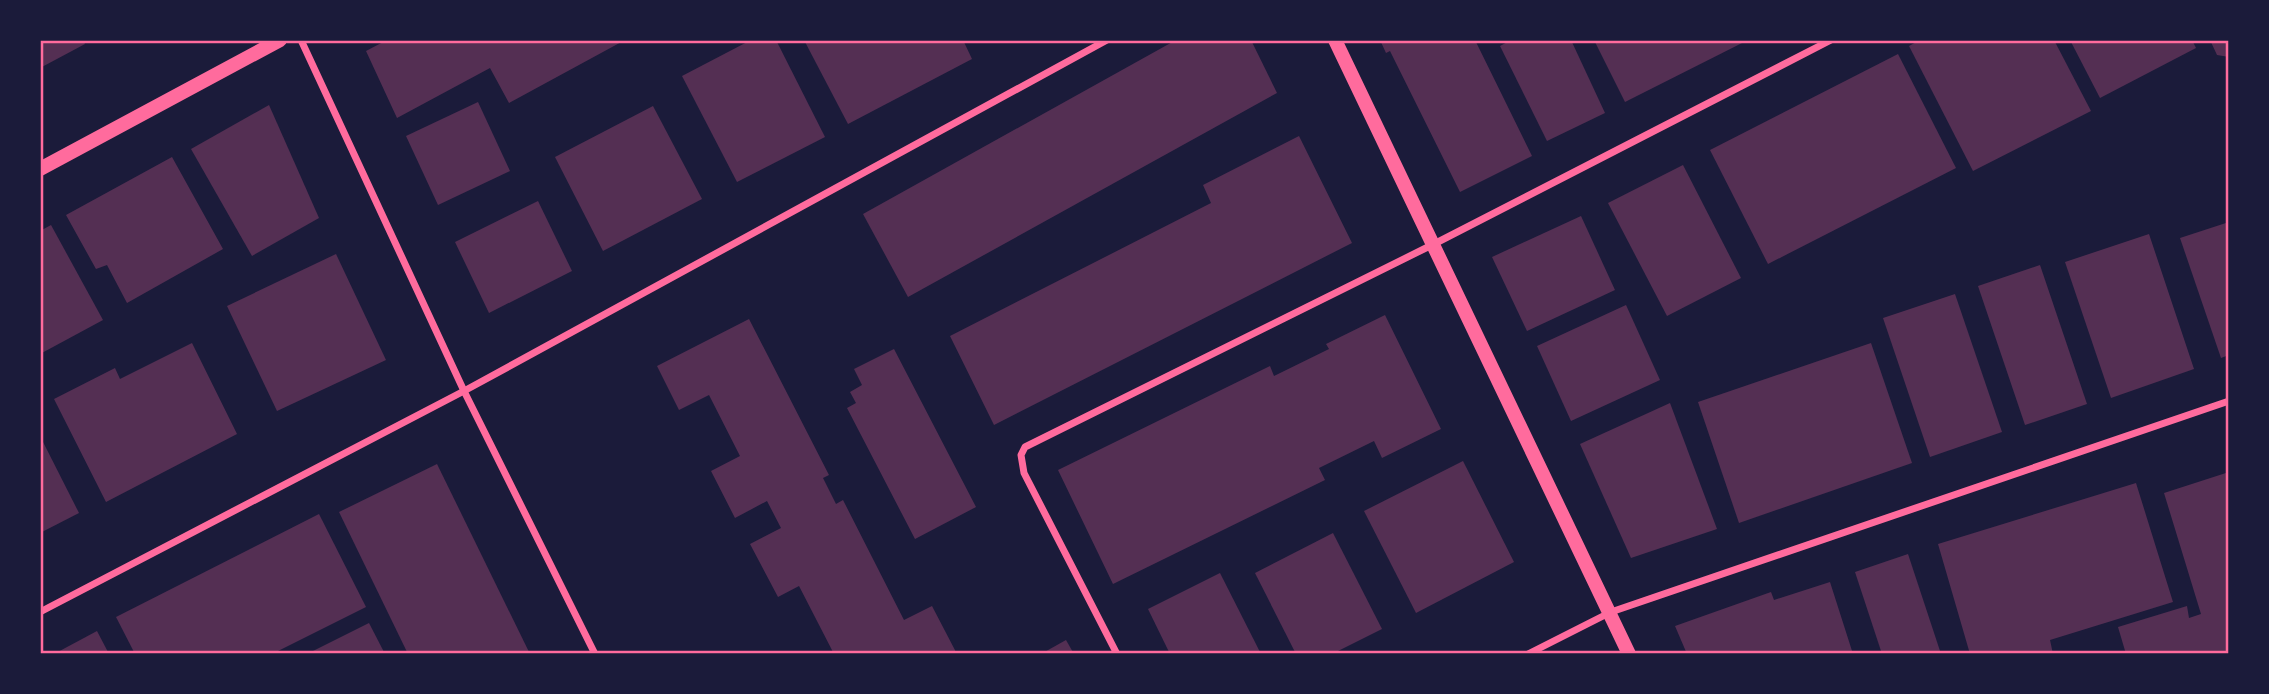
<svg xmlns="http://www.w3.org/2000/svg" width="2269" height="694" viewBox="0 0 2269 694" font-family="'Nunito Sans',sans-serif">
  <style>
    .building { fill: #542f53 }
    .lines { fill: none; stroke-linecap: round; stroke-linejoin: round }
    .minor { stroke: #ff6b9d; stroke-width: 7 }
    .secondary { stroke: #ff6b9d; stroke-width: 14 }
    .neatline { fill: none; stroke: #ff6b9d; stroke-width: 2.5 }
  </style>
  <rect width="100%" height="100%" fill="#1b1b3a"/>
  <g class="building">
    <polygon points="40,40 83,40 85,44 40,68"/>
    <polygon points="387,40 625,40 509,103 490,68 397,118 366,51"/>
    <polygon points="751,40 776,40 825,137 737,182 682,76"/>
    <polygon points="804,40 963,40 972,59 848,124"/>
    <polygon points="1176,40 1251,40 1277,93 908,297 863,214"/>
    <polygon points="1380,40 1475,40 1532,156 1460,192 1390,51 1386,53"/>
    <polygon points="1511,40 1571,40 1605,113 1547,141 1500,46"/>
    <polygon points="1594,40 1748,40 1625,102"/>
    <polygon points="1920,40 2054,40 2091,111 1973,171 1909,46"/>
    <polygon points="2070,40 2192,40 2196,48 2100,98"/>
    <polygon points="2210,40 2229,40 2229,57 2217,55"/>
    <polygon points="1898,54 1956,168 1768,264 1710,150"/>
    <polygon points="478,102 510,171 438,205 406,136"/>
    <polygon points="269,105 319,218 252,256 191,149"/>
    <polygon points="653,106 702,199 603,251 555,157"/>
    <polygon points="1299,136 1352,243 994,425 950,336 1211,203 1203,185"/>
    <polygon points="172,157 223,249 127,303 107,265 96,269 66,215"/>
    <polygon points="1683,165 1741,278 1667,316 1608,203"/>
    <polygon points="538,201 572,271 489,313 455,242"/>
    <polygon points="1581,216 1615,290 1527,331 1492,257"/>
    <polygon points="2229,222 2229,355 2221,358 2180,238"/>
    <polygon points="51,225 103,320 40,354 40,231"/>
    <polygon points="2149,234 2194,369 2111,398 2065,262"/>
    <polygon points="336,254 386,360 277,411 227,306"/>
    <polygon points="2040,265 2087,404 2025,425 1978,286"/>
    <polygon points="1955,294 2002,432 1930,457 1883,318"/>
    <polygon points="1626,305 1660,380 1571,421 1537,346"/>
    <polygon points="1385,315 1441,429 1382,458 1374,441 1319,468 1325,480 1113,584 1058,470 1270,366 1274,376 1329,349 1326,344"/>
    <polygon points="749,319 829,475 823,478 836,504 843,500 904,620 932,606 957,654 834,654 799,586 778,597 750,544 781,528 767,501 735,518 711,471 740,456 709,395 679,410 657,366"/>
    <polygon points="192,343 237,434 106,502 54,399 115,368 120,379"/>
    <polygon points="1871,343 1912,463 1739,523 1698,402"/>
    <polygon points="894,349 976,507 915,539 847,408 856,403 850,392 862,385 854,369"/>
    <polygon points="1670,403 1717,529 1631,558 1580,444"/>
    <polygon points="40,436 79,513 40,533"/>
    <polygon points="1463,461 1514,562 1416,613 1364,511"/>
    <polygon points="437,464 530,654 408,654 339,512"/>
    <polygon points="2229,472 2229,654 2126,654 2118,627 2187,606 2189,618 2201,614 2164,493"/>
    <polygon points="2136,483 2173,602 2050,640 2053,654 1970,654 1938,544"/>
    <polygon points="319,514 366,607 272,654 135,654 116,617"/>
    <polygon points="1333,533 1382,629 1332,654 1296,654 1255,573"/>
    <polygon points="1908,554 1941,654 1882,654 1855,572"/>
    <polygon points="1220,573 1261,654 1170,654 1148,609"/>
    <polygon points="1830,582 1853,654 1687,654 1675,626 1771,592 1774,600"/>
    <polygon points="369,623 385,654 307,654"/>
    <polygon points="97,631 109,654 54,654"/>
    <polygon points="1066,640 1074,654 1041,654"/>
  </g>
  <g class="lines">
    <g class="minor">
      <polyline points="301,40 464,391 595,654"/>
      <polyline points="40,612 464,391 1107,40"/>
      <polyline points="1117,654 1024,473 1021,455 1025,447 1434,244 1831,40"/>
      <polyline points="1528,654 1611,612 2229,401"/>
    </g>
    <g class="secondary">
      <polyline points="1335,40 1629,654"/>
      <polyline points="40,169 280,40"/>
    </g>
  </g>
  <rect width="2269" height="694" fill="none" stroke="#1b1b3a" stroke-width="84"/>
  <rect x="42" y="42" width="2185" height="610" class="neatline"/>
</svg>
